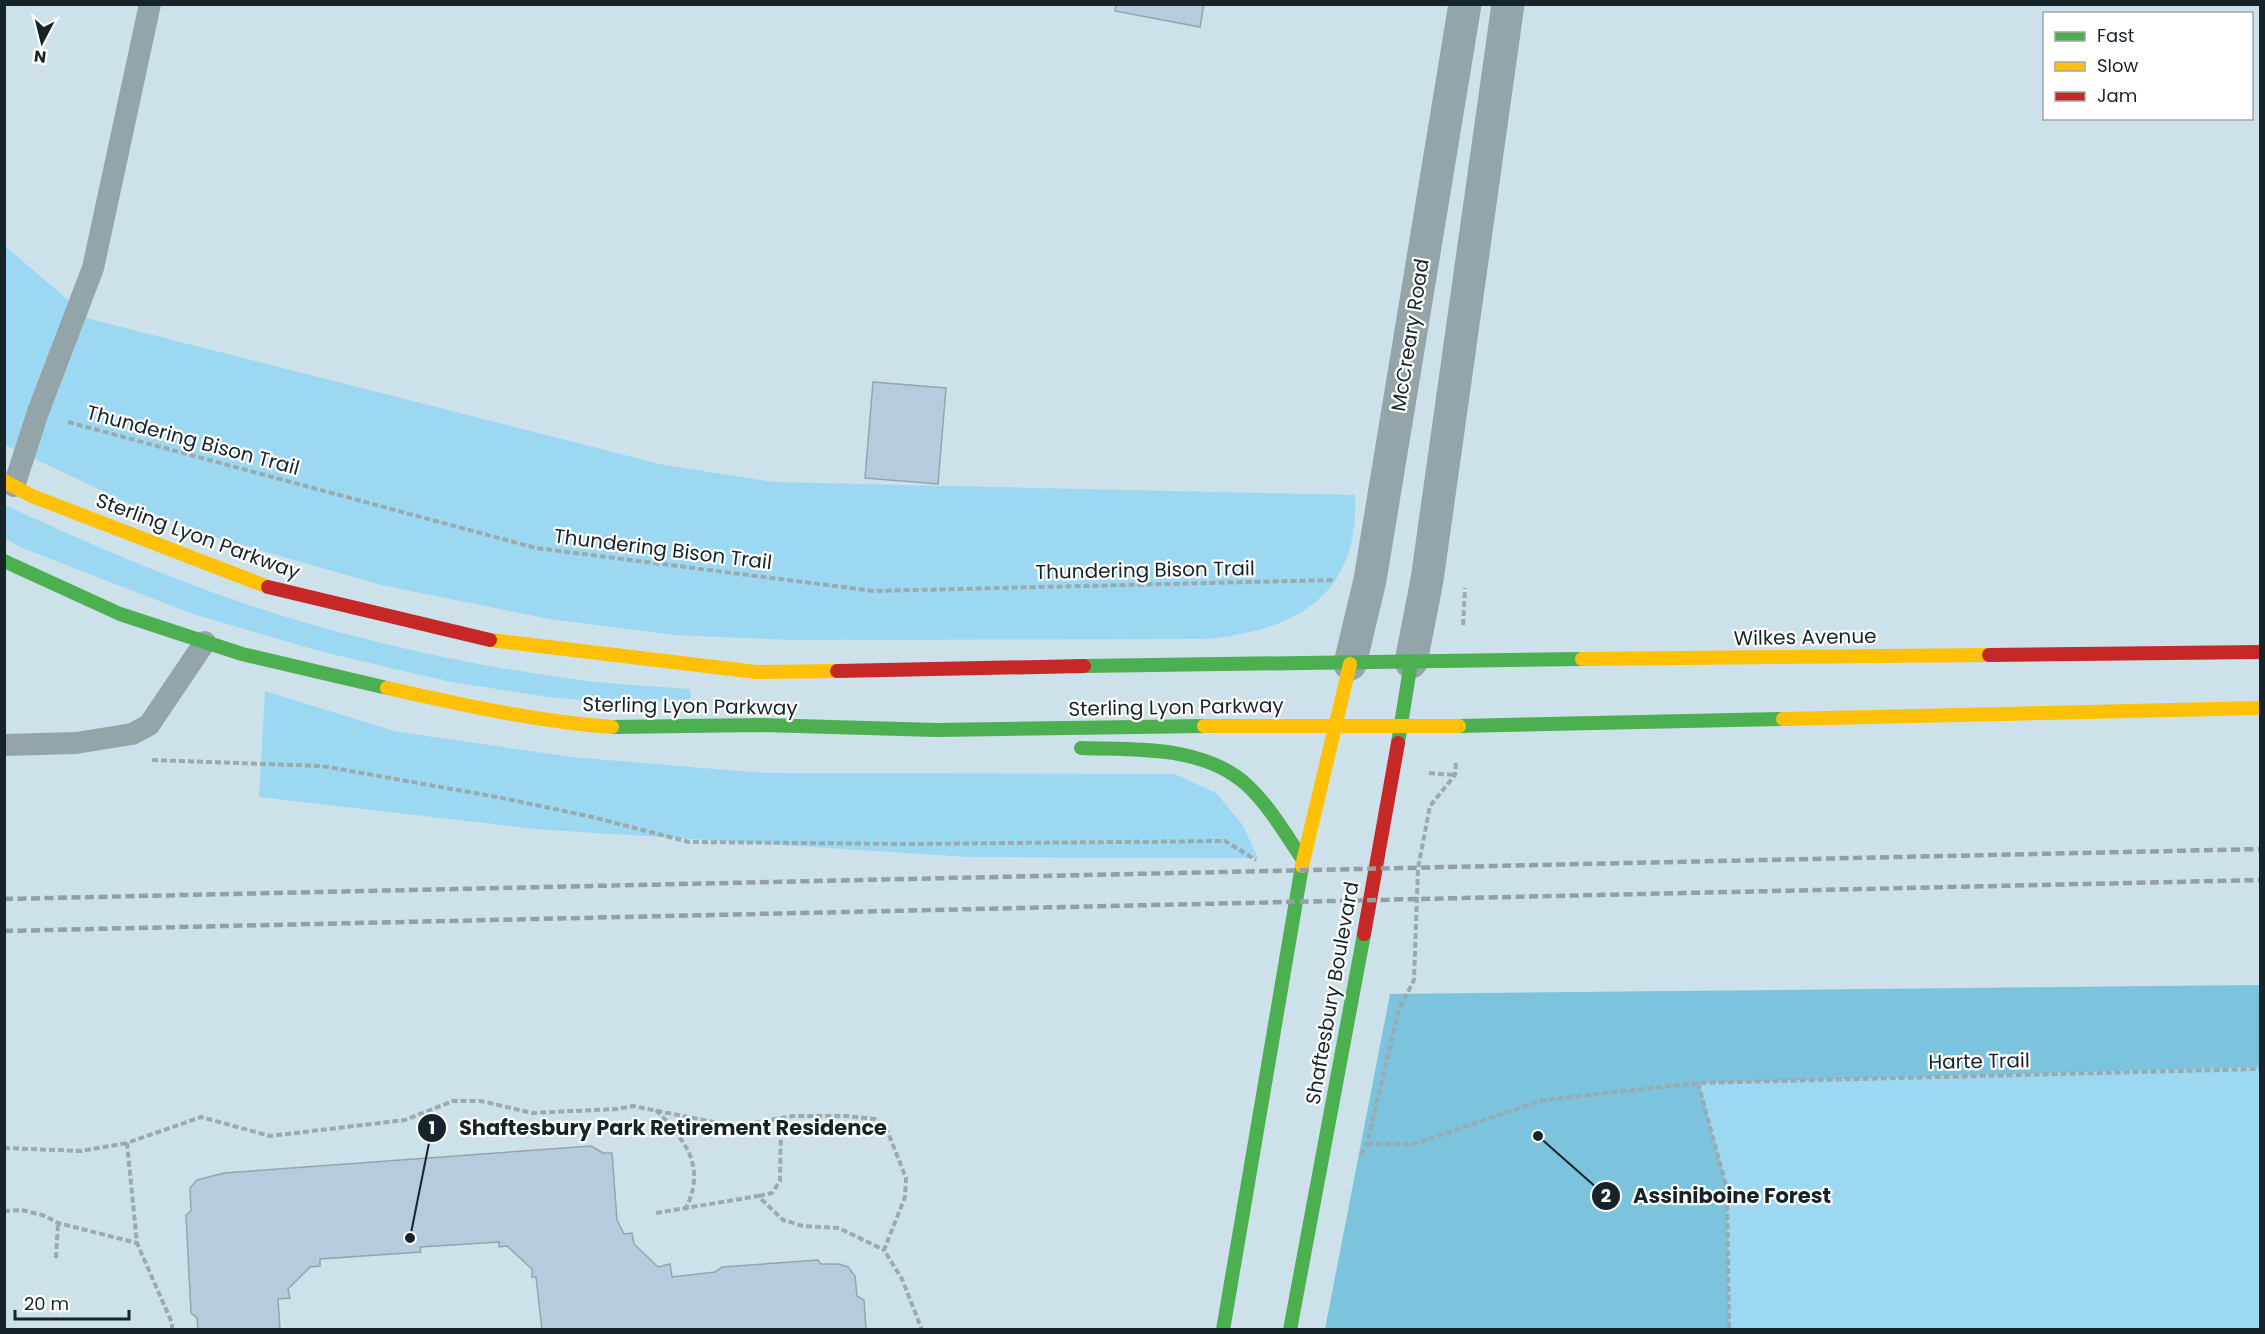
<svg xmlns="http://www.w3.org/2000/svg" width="2265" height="1334" viewBox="0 0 2265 1334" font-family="Poppins,sans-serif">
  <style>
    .green { fill: #9dd8f2 }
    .forest { fill: #7cc3de }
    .building { fill: #b6cbdc; stroke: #97a4ad; stroke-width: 1.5 }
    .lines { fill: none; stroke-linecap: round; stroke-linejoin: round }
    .path { stroke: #9aaaae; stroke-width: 4; stroke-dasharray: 6 3; stroke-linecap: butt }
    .lane { stroke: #93a5a9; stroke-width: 22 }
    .street { stroke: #93a5a9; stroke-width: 33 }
    .fast { stroke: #4caf50; stroke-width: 14 }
    .slow { stroke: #ffc107; stroke-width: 14 }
    .jam { stroke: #c62828; stroke-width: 14 }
    .rail { stroke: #92a0a5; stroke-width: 4.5; stroke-dasharray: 9 4.5; stroke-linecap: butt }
    .labels { text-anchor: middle; stroke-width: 4.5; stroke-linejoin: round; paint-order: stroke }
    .street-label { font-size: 20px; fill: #16242a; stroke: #fff }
    .leader { fill: none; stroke: #16242a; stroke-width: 2 }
    .callout-dot { fill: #16242a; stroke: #fff; stroke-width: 2 }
    .mark-label { font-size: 18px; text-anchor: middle; font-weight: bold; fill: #fff }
    .callout-label { font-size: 21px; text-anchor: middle; font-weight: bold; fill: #16242a; stroke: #fff; stroke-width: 4.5; stroke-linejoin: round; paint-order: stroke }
  </style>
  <rect width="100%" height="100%" fill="#cde1ea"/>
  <g class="green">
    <path d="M4 245 90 319 664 465 773 482 1355 495C1360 595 1296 631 1206 639L792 640 674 635 549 619 381 585 221 539 145 511 5 445Z"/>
    <path d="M5 505C77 538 148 570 223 596 334 636 464 665 581 680 617 685 654 686 690 689L691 699 627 704 549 697 451 682 319 651 190 613 20 547 5 538Z"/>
    <polygon points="265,691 394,731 571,757 765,773 1175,774 1216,793 1242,824 1258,858 968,857 535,829 259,797"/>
    <polygon points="2260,1067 2260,1329 1729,1329 1727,1189 1698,1083"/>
  </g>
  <polygon class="forest" points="2260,985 2260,1067 1699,1083 1727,1189 1729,1329 1325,1329 1390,994"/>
  <g class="building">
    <polygon points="1116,4 1204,4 1200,27 1115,11"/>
    <polygon points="873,382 946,388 938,484 865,478"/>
    <polygon points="591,1146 603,1153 612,1153 617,1220 624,1234 632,1233 634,1244 658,1267 670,1264 672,1277 715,1272 722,1267 818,1260 821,1264 839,1264 848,1267 855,1276 857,1296 864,1300 866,1330 542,1330 536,1277 532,1277 532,1269 507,1246 499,1247 499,1242 420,1247 421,1252 320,1259 320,1266 310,1267 288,1289 290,1298 278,1299 280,1330 198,1330 197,1318 191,1313 186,1215 191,1211 190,1188 197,1180 224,1173"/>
  </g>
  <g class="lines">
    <g class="path">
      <polyline points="68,422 536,548 874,591 1334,580"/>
      <polyline points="1463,625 1465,588"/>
      <polyline points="152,760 322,766 497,797 588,816 689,842 906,844 1225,841 1256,860"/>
      <polyline points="1429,773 1455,775"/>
      <polyline points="1698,1083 1727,1189 1729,1330"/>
      <path d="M656 1110C686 1141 707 1167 685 1210"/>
      <polyline points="1367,1144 1414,1144 1543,1100 1698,1083 2260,1069"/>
      <polyline points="4,1148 81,1151 127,1143"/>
      <polyline points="1361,1155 1367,1144 1399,1009 1414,980 1418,868 1430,806 1455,775 1456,762"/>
      <polyline points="759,1196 772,1193 780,1181 781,1118"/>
      <polyline points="4,1211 22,1210 45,1216 58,1223 137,1243"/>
      <polyline points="656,1213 758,1196 783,1220 803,1226 839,1228 884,1250"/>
      <polyline points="56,1258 58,1223"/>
      <polyline points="172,1330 172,1323 137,1243 127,1143 201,1117 270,1136 405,1120 453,1101 481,1101 532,1113 617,1109 633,1106 723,1124 741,1125 793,1116 846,1116 875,1119 887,1130 906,1178 905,1197 884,1250 902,1279 922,1330"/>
    </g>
    <g class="lane">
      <polyline points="14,486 38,412 93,268 150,4"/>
      <polyline points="4,745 76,743 132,734 149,725 205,642"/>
    </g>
    <g class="street">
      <polyline points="1411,662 1427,580 1508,4"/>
      <polyline points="1350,664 1370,580 1465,4"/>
    </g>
    <g class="fast">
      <polyline points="4,561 120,614 242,654 387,688"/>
      <polyline points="1084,666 1582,659"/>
      <polyline points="1459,726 1783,719"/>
      <polyline points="612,727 759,725 937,730 1204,726"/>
      <polyline points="1398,743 1411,662"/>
      <path d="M1081 748C1137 750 1204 745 1248 786 1270 807 1286 835 1303 860"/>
      <polyline points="1223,1330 1302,866"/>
      <polyline points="1290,1330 1364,934"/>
    </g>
    <g class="slow">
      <polyline points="4,481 32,496 268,587"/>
      <polyline points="490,640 756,672 837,671"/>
      <polyline points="1582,659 1989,655"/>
      <path d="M387 688C462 705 535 721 612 727"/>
      <polyline points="1783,719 2260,708"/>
      <polyline points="1204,726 1459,726"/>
      <polyline points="1302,866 1350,664"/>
    </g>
    <g class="jam">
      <polyline points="268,587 490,640"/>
      <polyline points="1989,655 2260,652"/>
      <polyline points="837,671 1084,666"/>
      <polyline points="1364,934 1398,743"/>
    </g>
    <g class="rail">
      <polyline points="4,899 2260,849"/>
      <polyline points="4,931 2260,880"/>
    </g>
  </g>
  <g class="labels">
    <g class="street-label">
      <text transform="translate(1410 335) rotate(-81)" y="7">McCreary Road</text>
      <text transform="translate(193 440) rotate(15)" y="7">Thundering Bison Trail</text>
      <text transform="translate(198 536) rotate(20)" y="7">Sterling Lyon Parkway</text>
      <text transform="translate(663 549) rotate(7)" y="7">Thundering Bison Trail</text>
      <text transform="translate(1145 570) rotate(-1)" y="7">Thundering Bison Trail</text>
      <text transform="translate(1805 637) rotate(-1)" y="7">Wilkes Avenue</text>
      <text transform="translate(690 706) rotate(1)" y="7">Sterling Lyon Parkway</text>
      <text transform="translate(1176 707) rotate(-1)" y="7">Sterling Lyon Parkway</text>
      <text transform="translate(1332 993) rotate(-80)" y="7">Shaftesbury Boulevard</text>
      <text transform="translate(1979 1061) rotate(-1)" y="7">Harte Trail</text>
    </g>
  </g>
  <path class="leader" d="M410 1238L432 1128M1538 1136L1606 1196"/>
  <g class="callout-dot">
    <circle cx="410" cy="1238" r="6"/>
    <circle cx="1538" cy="1136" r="6"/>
    <circle cx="432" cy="1128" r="15"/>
    <circle cx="1606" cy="1196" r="15"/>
  </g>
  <g class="mark-label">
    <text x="432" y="1134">1</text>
    <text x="1606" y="1202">2</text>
  </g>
  <g class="callout-label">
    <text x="673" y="1135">Shaftesbury Park Retirement Residence</text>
    <text x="1732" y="1203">Assiniboine Forest</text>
  </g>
  <rect width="2265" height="1334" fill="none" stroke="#16242a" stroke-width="12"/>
  <rect x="2043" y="12" width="210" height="108" fill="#ffffff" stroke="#a2a7aa" stroke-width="1.5"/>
  <rect x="2055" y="32" width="30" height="9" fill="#4caf50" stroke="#a2a7aa" stroke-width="1.5"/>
  <text x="2097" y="42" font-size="18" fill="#16242a">Fast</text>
  <rect x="2055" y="62" width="30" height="9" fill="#ffc107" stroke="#a2a7aa" stroke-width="1.5"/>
  <text x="2097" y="72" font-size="18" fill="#16242a">Slow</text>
  <rect x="2055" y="92" width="30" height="9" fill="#c62828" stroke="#a2a7aa" stroke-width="1.5"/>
  <text x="2097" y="102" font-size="18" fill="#16242a">Jam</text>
  <g transform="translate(42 42) rotate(187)" stroke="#ffffff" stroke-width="4.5" paint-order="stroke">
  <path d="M0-4.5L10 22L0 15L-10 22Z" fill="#16242a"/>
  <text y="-9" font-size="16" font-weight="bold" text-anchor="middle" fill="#16242a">N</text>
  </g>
  <path d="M15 1310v9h114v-9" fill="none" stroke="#16242a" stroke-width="3"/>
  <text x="24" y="1310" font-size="18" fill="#16242a" stroke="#ffffff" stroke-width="4.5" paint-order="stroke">20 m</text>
</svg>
